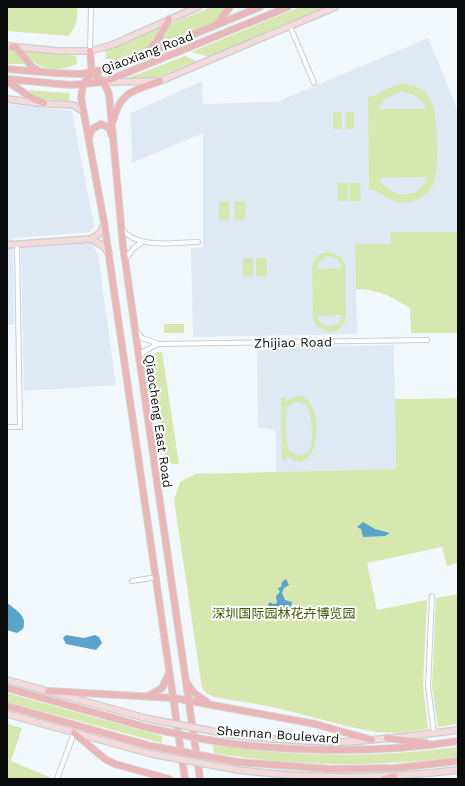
<svg xmlns="http://www.w3.org/2000/svg" width="465" height="786" viewBox="0 0 465 786" font-family="'Work Sans','Noto Sans SC',sans-serif">
  <style>
    .built { fill: #dee9f3 }
    .green { fill: #d6e8b0; fill-rule: evenodd }
    .water { fill: #5aa3ca }
    .lines { fill: none; stroke-linecap: round; stroke-linejoin: round }
    .street-casing { stroke: #c7cdd1; stroke-width: 6 }
    .secondary-casing { stroke: #c7cdd1; stroke-width: 8 }
    .primary-casing { stroke: #d3d3d3; stroke-width: 8 }
    .street { stroke: #fff; stroke-width: 4 }
    .secondary { stroke: #f5dadb; stroke-width: 5.5 }
    .primary { stroke: #ebb6b8; stroke-width: 6 }
    .secondary-bridge-casing { stroke: #c7cdd1; stroke-width: 8; stroke-linecap: butt }
    .primary-bridge-casing { stroke: #d3d3d3; stroke-width: 8; stroke-linecap: butt }
    .secondary-bridge { stroke: #f5dadb; stroke-width: 5.5 }
    .primary-bridge { stroke: #ebb6b8; stroke-width: 6 }
    .labels { text-anchor: middle; stroke-width: 4; stroke-linejoin: round; paint-order: stroke }
    .street-label { font-size: 13px; fill: #0a0b0d; stroke: #fff }
    .park-label { font-size: 13px; fill: #455506; stroke: #fff }
  </style>
  <rect width="100%" height="100%" fill="#f2f7fc"/>
  <g class="built">
    <polygon points="428,38 458,111 458,232 391,232 391,244 355,245 357,334 193,337 191,248 203,247 203,133 132,163 131,113 202,81 203,104 277,102"/>
    <polygon points="7,104 72,111 94,226 90,232 13,238 14,324 7,325"/>
    <polygon points="91,243 98,254 116,385 24,391 21,248"/>
    <polygon points="394,345 396,469 276,472 276,434 272,429 258,428 257,347"/>
  </g>
  <g class="green">
    <path d="M7 7H77C78 19 76 26 69 36L7 31Z"/>
    <polygon points="211,7 227,7 212,24 159,43 168,25"/>
    <polygon points="300,7 332,7 210,57 191,52"/>
    <polygon points="161,27 149,48 116,60 106,59 105,50"/>
    <polygon points="7,49 17,52 27,64 7,64"/>
    <path d="M22 51 76 56 77 64C55 74 37 69 22 51Z"/>
    <polygon points="185,56 197,61 153,79 125,79"/>
    <path d="M399 84C436 83 436 113 437 141 437 164 441 195 411 202 390 207 384 190 369 190L368 97C379 97 386 86 399 84ZM400 92C412 92 422 97 426 109H378L385 99ZM427 177C420 201 388 199 379 178Z"/>
    <polygon points="26,90 69,93 70,99 68,101 38,98"/>
    <polygon points="333,112 341,112 342,129 333,129"/>
    <rect x="346" y="112" width="8" height="17"/>
    <polygon points="337,183 348,183 348,201 338,201"/>
    <polygon points="350,183 360,183 361,201 350,201"/>
    <polygon points="229,201 229,220 219,220 219,202"/>
    <polygon points="234,201 245,201 245,219 235,220"/>
    <path d="M391 232H458V333H411L410 308C390 296 380 290 356 289L355 244H391Z"/>
    <path d="M331 252 341 257 345 264 346 315C345 326 338 332 328 332L317 327 313 319 312 268C313 258 320 252 331 252ZM327 256C335 256 340 260 341 268L317 269 320 261ZM341 315 339 323 328 327 320 323 317 316Z"/>
    <rect x="243" y="258" width="10" height="18"/>
    <polygon points="256,258 266,258 267,276 256,276"/>
    <rect x="164" y="324" width="20" height="9"/>
    <polygon points="157,352 162,352 179,464 172,464 165,458 150,360"/>
    <path d="M286 397V402C325 369 328 487 287 456V460H282L281 398ZM297 402 305 404C312 410 314 439 310 448 309 452 305 454 301 456L290 452C286 445 284 417 287 410 289 405 292 403 297 402Z"/>
    <polygon points="458,398 458,563 447,566 442,547 367,563 377,610 427,600 423,685 428,729 396,733 375,732 351,727 273,707 214,697 206,693 202,688 174,500 180,482 195,474 396,469 395,399"/>
    <polygon points="458,594 458,724 438,727 432,686 436,598"/>
    <polygon points="7,693 162,736 162,743 7,702"/>
    <polygon points="7,724 22,728 11,761 54,779 7,779"/>
    <path d="M213 745C294 757 376 758 458 747V757C376 767 295 767 214 753Z"/>
  </g>
  <g class="water">
    <polygon points="363,522 375,529 390,533 385,536 363,537 361,529 357,527"/>
    <polygon points="286,579 289,585 284,588 282,593 285,600 292,602 291,608 287,610 282,608 277,613 270,614 268,604 270,602 273,604 277,603 276,596 280,592 278,588 281,587 282,582"/>
    <path d="M7 603C16 610 28 616 23 629L17 633 7 630Z"/>
    <polygon points="66,635 84,638 95,635 99,637 102,643 96,650 66,644 63,638"/>
  </g>
  <g class="lines">
    <g class="street-casing">
      <g id="street">
        <polyline points="290,26 314,83"/>
        <polyline points="90,51 91,7"/>
        <path d="M121 229C140 250 173 242 198 242"/>
        <polyline points="125,259 134,248 141,243"/>
        <polyline points="136,331 142,338 159,344 427,340"/>
        <polyline points="139,359 143,352 158,344"/>
        <polyline points="7,427 20,427 17,245"/>
        <polyline points="132,581 157,577"/>
        <polyline points="432,596 428,686 434,733"/>
        <polyline points="57,779 74,733"/>
      </g>
    </g>
    <g class="secondary-casing">
      <g id="secondary">
        <polyline points="7,46 58,51 90,51 112,45 198,7"/>
        <polyline points="106,82 160,81 335,7"/>
        <polyline points="7,99 37,103 73,105 83,111"/>
        <polyline points="91,239 103,246 109,253"/>
        <polyline points="7,245 91,239 100,233 104,224"/>
        <polyline points="7,680 149,719"/>
        <polyline points="7,714 152,754"/>
        <path d="M233 735C269 739 306 742 343 742 381 740 420 735 458 730"/>
        <path d="M238 770C311 779 385 779 458 770"/>
      </g>
    </g>
    <g class="primary-casing">
      <g id="primary">
        <polyline points="218,23 230,7"/>
        <polyline points="12,47 16,47 32,67 39,71"/>
        <polyline points="90,51 92,73 83,85 81,98 104,222 185,779"/>
        <polyline points="147,53 157,41 169,19"/>
        <polyline points="7,69 55,73 81,74 102,70 129,61 260,7"/>
        <polyline points="92,73 104,82 109,94 123,246 200,779"/>
        <polyline points="7,79 70,85 104,82 288,7"/>
        <polyline points="7,81 33,99 44,103"/>
        <path d="M113 121C121 90 134 91 160 81"/>
        <polyline points="89,137 92,129 101,124 109,128 112,136"/>
        <polyline points="187,683 194,693 206,701"/>
        <polyline points="7,688 149,728"/>
        <polyline points="48,691 174,698 315,724 372,740"/>
        <polyline points="150,695 162,688 169,673"/>
        <polyline points="7,706 151,746"/>
        <polyline points="74,733 105,759 115,764 169,779"/>
        <polyline points="387,738 426,743"/>
        <path d="M234 744C309 752 384 753 458 741"/>
        <polyline points="237,762 329,769 396,768 458,761"/>
        <polyline points="384,779 394,776"/>
      </g>
    </g>
    <use href="#street" class="street"/>
    <use href="#secondary" class="secondary"/>
    <use href="#primary" class="primary"/>
    <g class="secondary-bridge-casing">
      <g id="secondary-bridge">
        <polyline points="149,719 233,735"/>
        <polyline points="152,754 238,770"/>
      </g>
    </g>
    <g class="primary-bridge-casing">
      <g id="primary-bridge">
        <polyline points="149,728 203,739 234,744"/>
        <polyline points="151,746 237,762"/>
      </g>
    </g>
    <use href="#secondary-bridge" class="secondary-bridge"/>
    <use href="#primary-bridge" class="primary-bridge"/>
  </g>
  <g class="labels">
    <g class="street-label">
      <text transform="translate(147 52) rotate(-21)" y="5">Qiaoxiang Road</text>
      <text transform="translate(293 342) rotate(-1)" y="5">Zhijiao Road</text>
      <text transform="translate(159 421) rotate(82)" y="5">Qiaocheng East Road</text>
      <text transform="translate(278 734) rotate(4)" y="5">Shennan Boulevard</text>
    </g>
    <g class="park-label">
      <text x="284" y="618">深圳国际园林花卉博览园</text>
    </g>
  </g>
  <rect width="465" height="786" fill="none" stroke="#0a0b0d" stroke-width="16"/>
</svg>
